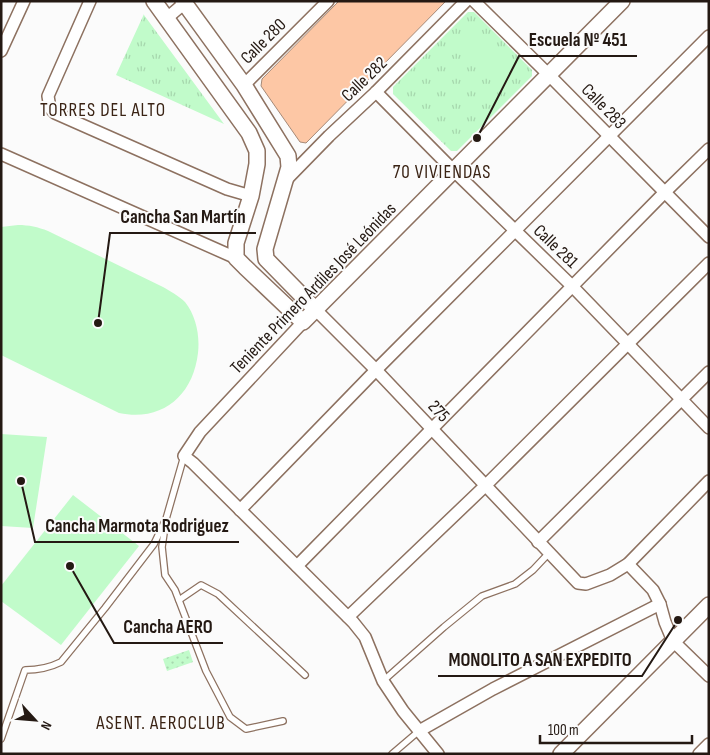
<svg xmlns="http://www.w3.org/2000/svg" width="710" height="755" viewBox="0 0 710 755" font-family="'Sofia Sans Condensed',sans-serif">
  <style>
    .grass { fill: url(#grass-dots) }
    .park { fill: url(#park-tufts) }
    .pitch { fill: #c1fbca }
    .building { fill: #fdc7a5; stroke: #a68a78 }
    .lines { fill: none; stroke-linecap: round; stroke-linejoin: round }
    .lane-casing { stroke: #8d7160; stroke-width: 8 }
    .street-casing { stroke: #8d7160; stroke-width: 14 }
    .secondary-casing { stroke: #8d7160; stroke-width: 18 }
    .lane { stroke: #fff; stroke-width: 5.5 }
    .street { stroke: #fff; stroke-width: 11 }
    .secondary { stroke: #fff; stroke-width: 15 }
    .labels { text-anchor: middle; stroke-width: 4; stroke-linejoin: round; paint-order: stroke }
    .street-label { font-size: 18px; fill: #241913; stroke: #fbfbfb }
    .neighbourhood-label { font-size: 19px; letter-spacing: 1px; fill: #3a2314; stroke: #fbfbfb }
    .leader { fill: none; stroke: #241913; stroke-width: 2 }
    .callout-dot { fill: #241913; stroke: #fbfbfb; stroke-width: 2 }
    .callout-label { font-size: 19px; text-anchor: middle; font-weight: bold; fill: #241913; stroke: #fbfbfb; stroke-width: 4; stroke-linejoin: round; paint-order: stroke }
  </style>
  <defs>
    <pattern id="grass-dots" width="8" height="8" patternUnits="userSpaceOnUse" patternTransform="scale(1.25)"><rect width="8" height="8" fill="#c1fbca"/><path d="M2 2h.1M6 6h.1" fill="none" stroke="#a6d7ad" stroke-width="1.8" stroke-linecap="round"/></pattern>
    <pattern id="park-tufts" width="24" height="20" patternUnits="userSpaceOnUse" patternTransform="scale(1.25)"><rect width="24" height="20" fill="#c1fbca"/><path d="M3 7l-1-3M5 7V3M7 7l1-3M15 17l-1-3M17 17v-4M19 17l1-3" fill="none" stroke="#a6d7ad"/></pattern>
  </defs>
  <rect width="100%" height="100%" fill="#fbfbfb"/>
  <polygon class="grass" points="189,650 193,662 167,671 163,659"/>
  <g class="park">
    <polygon points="468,12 474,12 532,70 532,76 457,151 451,151 393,94 393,87"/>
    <polygon points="144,14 144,15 224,124 116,75"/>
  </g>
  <g class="pitch">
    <polygon points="476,32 510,67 494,84 459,49"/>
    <path d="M18 225C29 225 38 227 48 231L163 287C170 291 179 296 185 302 196 316 200 335 198 353 193 396 162 422 119 413L1 355V227Z"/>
    <polygon points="1,434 47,437 33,528 1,526"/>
    <polygon points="73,495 139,546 61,645 1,601 1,586"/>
  </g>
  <polygon class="building" points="339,1 446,1 306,143 300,142 261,86 262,79"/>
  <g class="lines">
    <g class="lane-casing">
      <g id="lane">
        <polyline points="184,456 166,519 162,547 165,575 175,590 206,671 230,717 246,729 283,721"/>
        <polyline points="179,600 201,585 218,594 305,675"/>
        <polyline points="383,681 444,627 482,596 515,584 533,570 549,553"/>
        <path d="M1 739 25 670C39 670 49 668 61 662L105 608 154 544 164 523"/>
        <polyline points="392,754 419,731"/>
      </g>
    </g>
    <g class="street-casing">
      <g id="street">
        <polyline points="90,1 48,96 50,108 55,113 227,189 251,196"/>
        <polyline points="474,1 549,75 709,237"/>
        <polyline points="167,18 187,1"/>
        <polyline points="1,51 24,1"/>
        <polyline points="244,85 328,1"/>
        <polyline points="376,92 454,171 573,287 709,428"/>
        <polyline points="1,154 236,258"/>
        <polyline points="286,180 329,136 376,92 466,1"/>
        <polyline points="315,309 376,370 578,583 586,584 610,575 628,564 709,481"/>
        <polyline points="303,322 200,432 184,456 193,463 353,622 365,637 383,681 403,711 438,754"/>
        <polyline points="240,510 376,370 709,36"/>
        <polyline points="538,542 709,372"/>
        <polyline points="628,564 653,590 660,604 665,622 673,641 709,676"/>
        <polyline points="297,566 664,193 709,149"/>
        <polyline points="348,617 485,486 709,263"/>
        <polyline points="419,731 493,689 660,604"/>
        <polyline points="699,754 709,744"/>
      </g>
    </g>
    <g class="secondary-casing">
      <g id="secondary">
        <polyline points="154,1 249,133 257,151 257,164 251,196 236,243 236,258 245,267 303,322 622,1"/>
        <polyline points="183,1 244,85 288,156 289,167 265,249 266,259 315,309"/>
        <polyline points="561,754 709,605"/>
      </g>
    </g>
    <use href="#lane" class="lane"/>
    <use href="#street" class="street"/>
    <use href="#secondary" class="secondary"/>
  </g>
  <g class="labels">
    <g class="street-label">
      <text transform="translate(263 41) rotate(-45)" y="6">Calle 280</text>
      <text transform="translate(364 79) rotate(-44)" y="6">Calle 282</text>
      <text transform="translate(604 106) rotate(46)" y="6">Calle 283</text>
      <text transform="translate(556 246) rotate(44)" y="6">Calle 281</text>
      <text transform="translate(313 288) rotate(-46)" y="6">Teniente Primero Ardiles José Leónidas</text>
      <text transform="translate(439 411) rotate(47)" y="6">275</text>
    </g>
    <g class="neighbourhood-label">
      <text x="103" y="116">TORRES DEL ALTO</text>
      <text x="442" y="178">70 VIVIENDAS</text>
      <text x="161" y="729">ASENT. AEROCLUB</text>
    </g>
  </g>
  <path class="leader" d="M477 138L519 56H637M98 323L110 233H256M21 481L35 542H239M70 566L114 643H223M678 620L642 676H438"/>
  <g class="callout-dot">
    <circle cx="477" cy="138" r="5"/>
    <circle cx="98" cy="323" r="5"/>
    <circle cx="21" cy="481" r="5"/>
    <circle cx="70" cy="566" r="5"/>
    <circle cx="678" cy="620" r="5"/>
  </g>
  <g class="callout-label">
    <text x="578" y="46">Escuela Nº 451</text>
    <text x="183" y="223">Cancha San Martín</text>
    <text x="137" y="532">Cancha Marmota Rodriguez</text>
    <text x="168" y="633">Cancha AERO</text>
    <text x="540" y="666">MONOLITO A SAN EXPEDITO</text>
  </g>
  <rect width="710" height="755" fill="none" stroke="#241913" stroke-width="5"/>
  <g transform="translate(35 720) rotate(116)" stroke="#fbfbfb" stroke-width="4" paint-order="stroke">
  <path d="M0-4L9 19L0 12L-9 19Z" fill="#241913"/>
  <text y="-8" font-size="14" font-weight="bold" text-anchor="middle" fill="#241913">N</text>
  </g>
  <path d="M540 735v8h152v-8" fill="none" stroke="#241913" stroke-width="2.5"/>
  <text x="548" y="735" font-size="15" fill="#241913" stroke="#fbfbfb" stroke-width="4" paint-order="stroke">100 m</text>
</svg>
